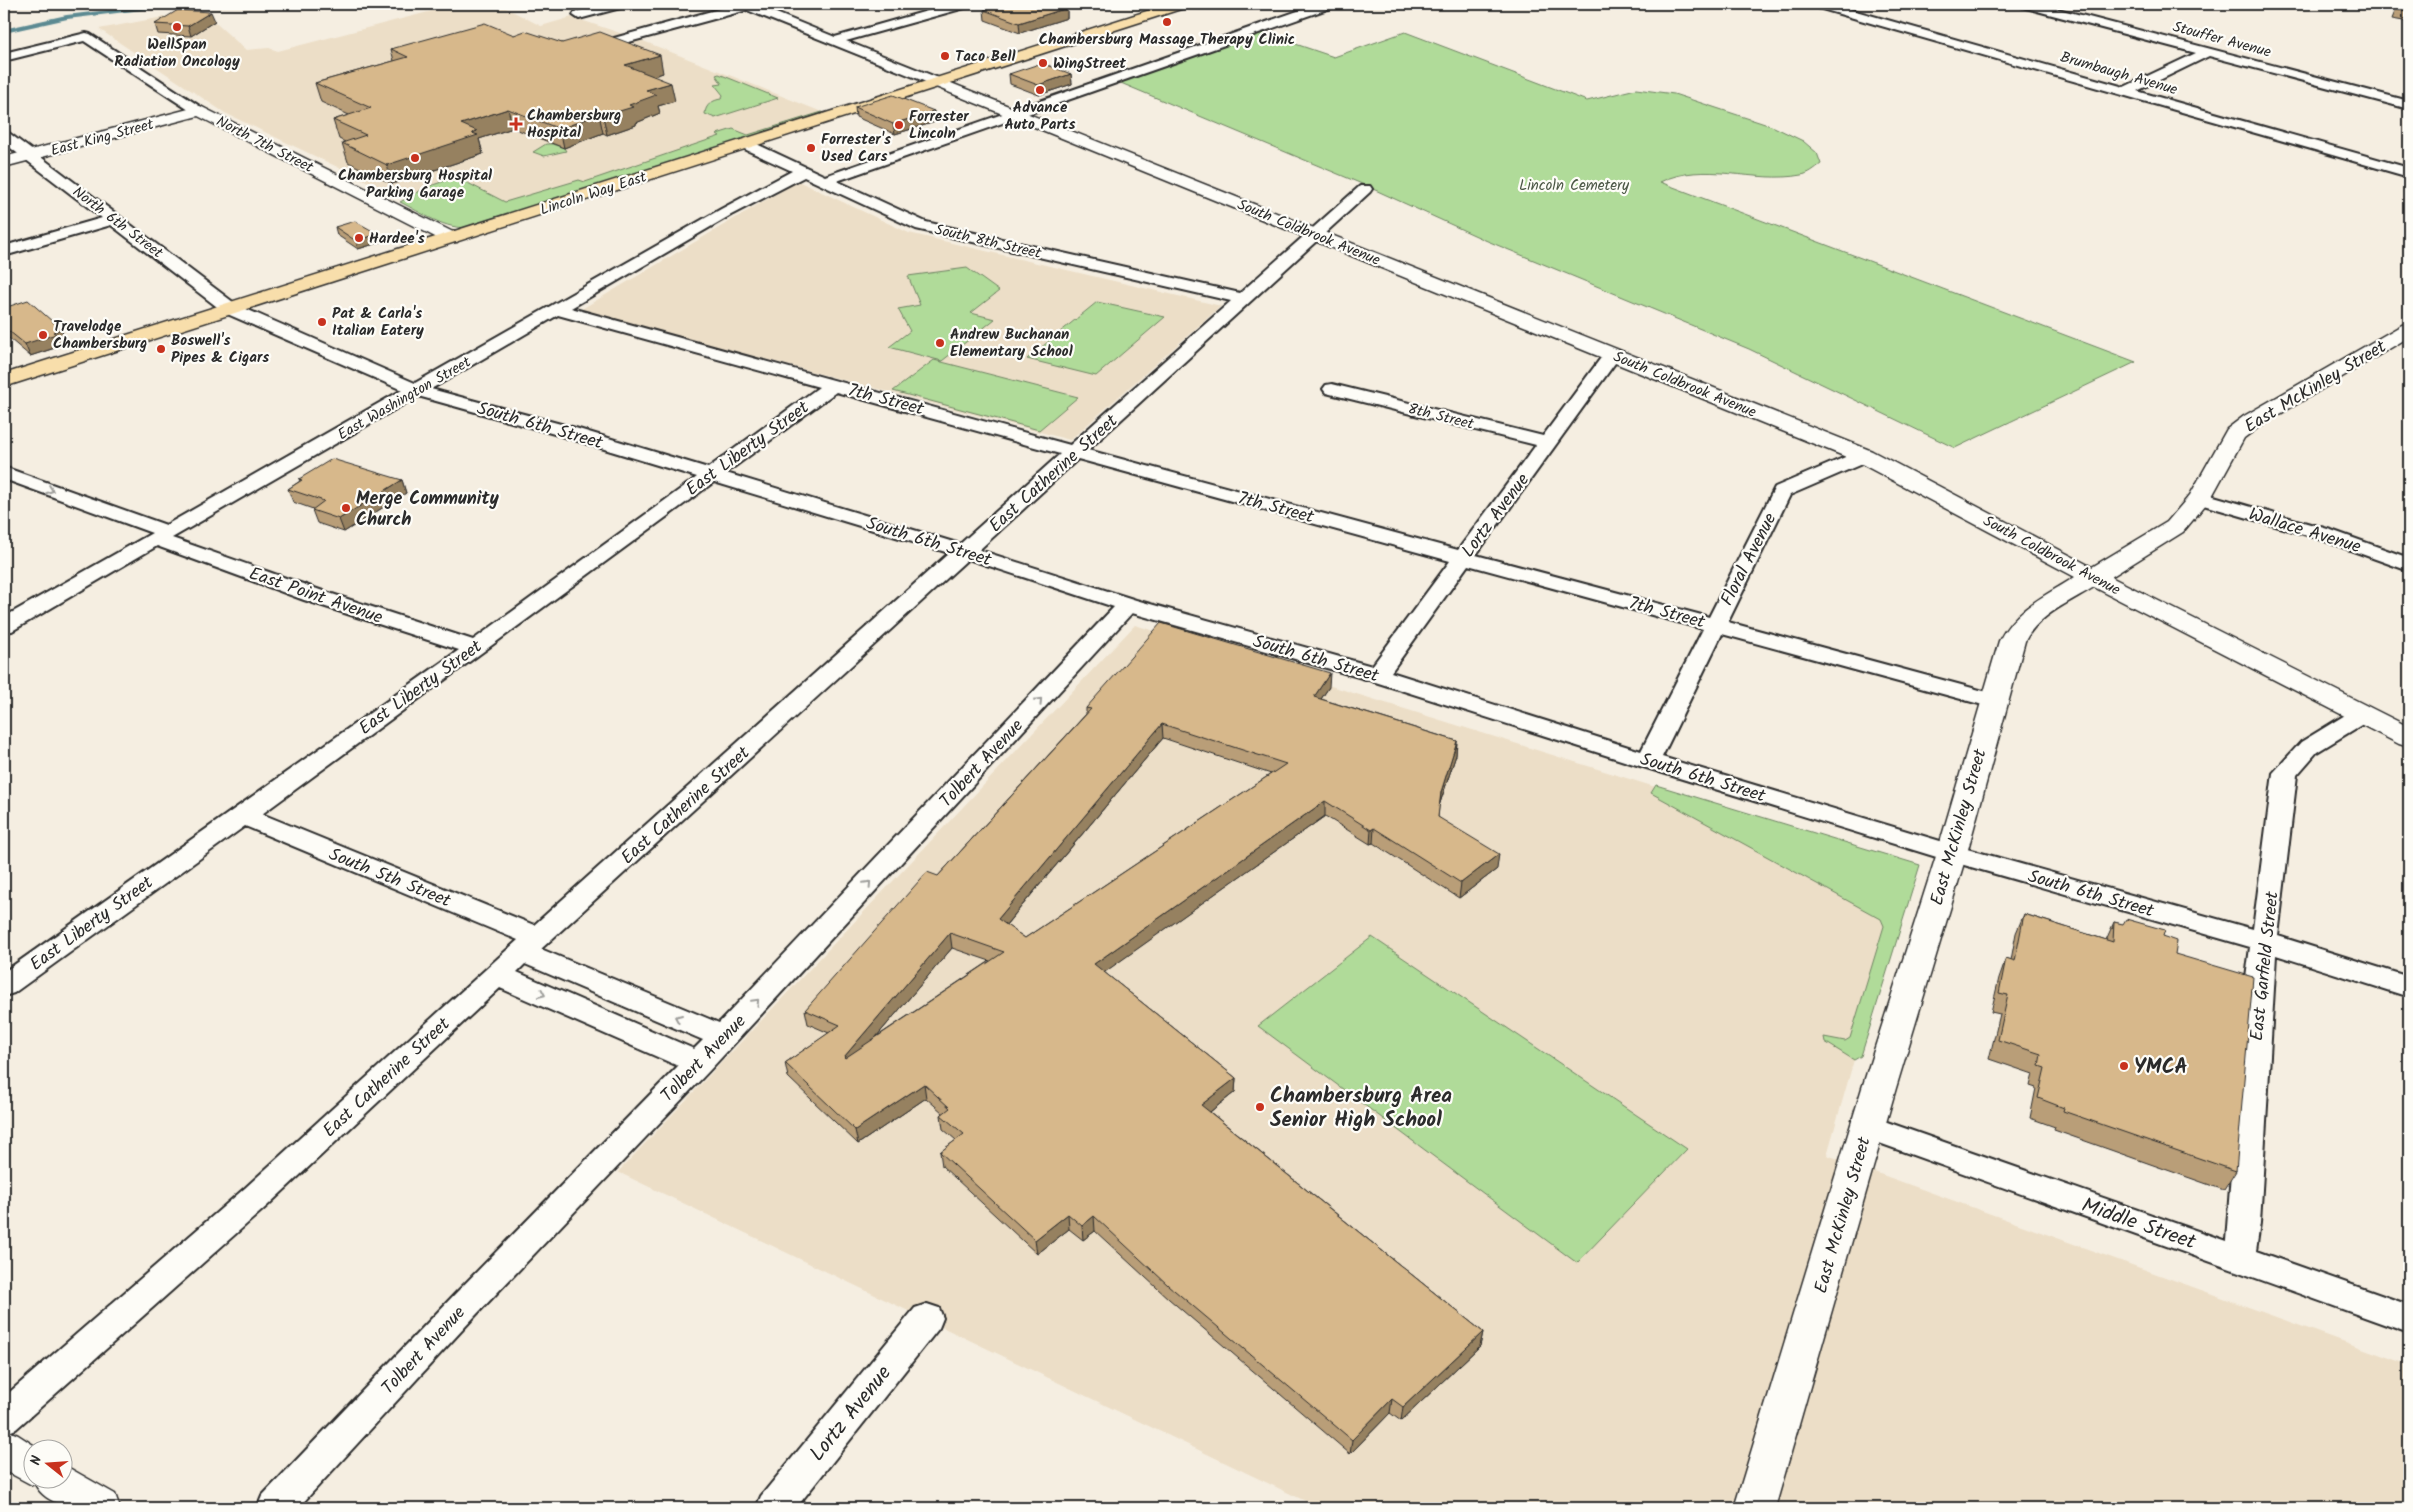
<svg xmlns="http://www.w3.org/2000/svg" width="2413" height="1512" viewBox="0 0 2413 1512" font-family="Kalam,sans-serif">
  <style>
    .built { fill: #ecdec7 }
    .green { fill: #b0db99; stroke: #6e8362 }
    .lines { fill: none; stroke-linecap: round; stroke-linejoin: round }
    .stream { stroke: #5b8a92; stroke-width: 4 }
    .minor-casing { stroke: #2b2b2b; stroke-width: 4 }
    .tertiary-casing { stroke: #2b2b2b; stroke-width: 3 }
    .trunk-casing { stroke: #2b2b2b; stroke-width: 3 }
    .minor { fill: #fdfcf7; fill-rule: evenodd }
    .tertiary { fill: #fdfcf7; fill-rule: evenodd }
    .trunk { fill: #f8deab; fill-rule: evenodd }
    .wall { fill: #b99e78; stroke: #2b2b2b; fill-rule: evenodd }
    .shaded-wall { fill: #968161; stroke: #2b2b2b }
    .building { fill: #d7b88b; stroke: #2b2b2b; fill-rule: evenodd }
    .oneway { stroke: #9e9e9b }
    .poi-dot { fill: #c8321e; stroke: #fdfcf7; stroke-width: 2 }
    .labels { text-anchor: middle; stroke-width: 4.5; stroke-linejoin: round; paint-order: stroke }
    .far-poi-label { font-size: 15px; font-weight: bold; fill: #2b2b2b; stroke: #fdfcf7; text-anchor: start }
    .far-street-label { font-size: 15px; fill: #2b2b2b; stroke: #fdfcf7 }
    .far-park-label { font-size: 15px; fill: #4c5746; stroke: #fdfcf7 }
    .street-label { font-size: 18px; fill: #2b2b2b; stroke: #fdfcf7 }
    .poi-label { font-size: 18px; font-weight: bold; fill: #2b2b2b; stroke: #fdfcf7; text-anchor: start }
    .near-poi-label { font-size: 21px; font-weight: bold; fill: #2b2b2b; stroke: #fdfcf7; text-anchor: start }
    .near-street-label { font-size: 21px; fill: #2b2b2b; stroke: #fdfcf7 }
  </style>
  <rect width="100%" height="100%" fill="#f5eee1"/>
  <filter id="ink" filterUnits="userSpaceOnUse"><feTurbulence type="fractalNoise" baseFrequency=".02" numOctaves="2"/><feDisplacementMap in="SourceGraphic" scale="10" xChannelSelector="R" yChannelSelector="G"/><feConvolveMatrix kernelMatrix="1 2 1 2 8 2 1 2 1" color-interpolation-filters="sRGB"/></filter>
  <g filter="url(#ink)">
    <g class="built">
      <polygon points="459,4 498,4 541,26 572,17 638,39 822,112 462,227 225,113 99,29 201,10 246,50 269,48 278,51"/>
      <polygon points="798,181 909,233 1221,306 1070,440 580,310"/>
      <polygon points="1135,625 1909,866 1827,1155 2409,1365 2409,1508 1320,1508 618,1172"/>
    </g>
    <g class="green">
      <path d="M1260 32 1334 57 1405 32 1587 101 1636 89 1674 94 1774 127 1803 141 1817 153 1821 164C1815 168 1809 174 1801 175 1755 184 1704 160 1660 182L2136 362 1955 448 1749 349 1485 240 1362 184 1116 81Z"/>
      <path d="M719 74 778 98 715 118 705 114C705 105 713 100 721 99L723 95 715 85 722 84 716 75Z"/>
      <path d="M822 112 825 113 470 227C446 231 421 212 400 202L427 187 456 177 505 202 579 180 585 182 720 136 717 134 733 129 748 135Z"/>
      <polygon points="546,144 552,144 564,148 566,151 544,156 533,152"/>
      <polygon points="967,268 999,291 971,313 995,319 942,361 889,347 910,331 898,309 920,305 908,276"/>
      <polygon points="1097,302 1165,317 1096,376 1027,359"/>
      <polygon points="934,360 1078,397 1039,430 893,391"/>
      <polygon points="1656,785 1920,865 1861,1056 1854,1060 1825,1042 1824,1037 1845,1041 1850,1038 1884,926 1881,919 1651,793"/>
      <polygon points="1372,937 1687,1149 1577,1263 1258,1026"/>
    </g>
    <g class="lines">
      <polyline class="stream" points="4,31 67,17 175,4"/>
      <g class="minor-casing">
        <g id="minor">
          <polygon points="607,4 626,4 624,7 579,19 573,15 575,12"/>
          <polygon points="737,4 760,4 759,6 835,37 952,4 970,4 968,7 846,41 941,79 943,82 941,85 936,86 747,10 618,45 612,41 614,38"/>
          <path d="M1318 4H1335L1333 7 837 181 926 222 1240 293 1360 186H1370L1372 189 1370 192 1088 450 1458 550 1536 445 1326 393 1323 389 1326 385 1332 384 1543 436 1606 351H1618L1621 355 1618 359 1476 555 1709 617 1775 487 1857 452H1871L1874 456 1871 460 1790 495 1728 622 2002 696 2005 701 2002 706 1994 708 1722 634 1662 757 1960 847 2253 929 2273 773 2301 742 2355 709 2363 707 2371 709 2375 714 2371 719 2317 752 2297 775 2278 936 2409 977V997L2276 955 2260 1223 2256 1251 2409 1305V1333L1857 1135 1852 1127 1857 1119 1867 1115 2226 1241 2245 986 2250 947 1943 859 1640 766 1369 680 1132 613 709 1071 476 1315 298 1508H257L262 1496 454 1295 678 1066 500 988 267 1206 16 1429 4 1434V1397L245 1188 518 940 245 826 14 993 4 996V972L459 650 304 600 157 546 12 631 4 632V617L152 533 4 479V467L166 525 402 390 225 313 111 225 4 256V246L102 218 4 143V132L9 133 237 305 415 383 721 209 792 171 740 147 738 144 740 141H750L825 176ZM804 177 916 229 1231 301 1070 445 571 308 731 215ZM558 315 819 387 708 468 572 427 431 389ZM836 392 1060 454 960 544 726 473ZM418 396 558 435 697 477 473 640 320 590 172 538ZM1078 459 1450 561 1372 666 1136 600 979 550ZM714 482 949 553 534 925 262 814ZM968 559 1114 607 719 1023 541 949ZM1468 565 1703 629 1641 751 1391 672ZM525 964 703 1040 694 1049 517 972Z"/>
          <polygon points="1813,4 1831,4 2124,87 2196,53 2022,7 2020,4 2039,4 2409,101 2409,109 2209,56 2137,91 2409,168 2409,177 1815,7"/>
          <polygon points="86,33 90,34 207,111 200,115 195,114 84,41 4,61 4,53"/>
          <polygon points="2200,492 2331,530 2409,558 2409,571 2317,538 2193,502 2190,498 2193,494"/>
          <polygon points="927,1304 939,1308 943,1318 939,1328 796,1508 756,1508 761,1496 915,1308"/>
        </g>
      </g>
      <g class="tertiary-casing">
        <g id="tertiary">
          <path d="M936 77 1872 451 2092 567 2167 522 2190 495 2227 429 2244 416 2402 325 2409 323V337L2260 426 2244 438 2211 498 2183 532 2111 577 2409 727V747L2399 744 2094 587C2070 602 2038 615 2025 641L1967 853 1896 1088 1775 1508H1734L1862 1088 1937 853 1999 641C2016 608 2045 596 2075 577L1856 461 931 85 928 82Z"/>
          <polygon points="200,106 457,234 460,238 457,242 445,242 198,116 4,167 4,157"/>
          <path d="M4 1429 18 1435 41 1450H32V1480H62V1464L115 1494 120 1508C91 1508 49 1512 35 1484L32 1485 4 1470Z"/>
        </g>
      </g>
      <g class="trunk-casing">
        <polygon id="trunk" points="1169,4 1189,4 1187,7 4,387 4,374"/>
      </g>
      <use href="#minor" class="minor"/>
      <use href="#tertiary" class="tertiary"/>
      <use href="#trunk" class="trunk"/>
    </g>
    <g class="wall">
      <polygon points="2409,6 2409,22 2392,19 2396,9"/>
      <polygon points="1067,8 1067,18 1020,33 985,20 984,10"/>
      <polygon points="215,21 191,36 158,34 155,24"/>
      <polygon points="514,35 562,43 663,73 653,76 675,101 658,106 660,113 636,123 636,125 607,135 603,133 564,148 513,128 479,139 483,154 392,184 348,162 342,143 345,142 339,139 333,120 349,115 321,102 315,83 394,61 391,49"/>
      <polygon points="1009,74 1071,74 1072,84 1039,95 1010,84"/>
      <polygon points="855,107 935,122 895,134 856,117"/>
      <polygon points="335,227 381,242 358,249 337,235"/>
      <polygon points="4,308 66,341 60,343 61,346 30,356 4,334"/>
      <polygon points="299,479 402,480 406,493 344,532 317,523 312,510 313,509 293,502 288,489 300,481"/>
      <path d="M1329 687 1321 699 1457 741 1456 755 1439 806 1438 817 1497 869 1459 898 1373 843 1370 844 1325 816 1104 972 1236 1078 1235 1092 1210 1112 1483 1332 1480 1346 1401 1421 1390 1413 1350 1454 1169 1299 1095 1231 1083 1240 1069 1229 1037 1254 942 1166 940 1152 956 1140 943 1129 941 1115 943 1113 926 1098 858 1144 788 1077 785 1063 829 1033 808 1024 805 1010 938 876 1086 714V708ZM1163 738 1271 774 1025 938 1006 925ZM952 948 990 961 876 1037Z"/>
      <polygon points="2024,914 2106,940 2114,922 2163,936 2175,954 2236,1171 2224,1190 2054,1130 2055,1127 2030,1118 2036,1088 2030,1086 2033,1074 1989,1059 2000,1014 1991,1012 1999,978 2006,958 2011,960 2016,933"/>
    </g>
    <g class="shaded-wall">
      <polygon points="1067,8 1067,18 1020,33 1019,23"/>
      <polygon points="211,12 215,21 191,36 188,26"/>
      <polygon points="660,55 663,73 629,84 625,65"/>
      <polygon points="1071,74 1072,84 1039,95 1038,85"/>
      <polygon points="671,83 675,101 658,106 660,113 636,123 636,125 607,135 603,116 629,105 646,90"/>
      <polygon points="508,109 513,128 479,139 483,154 392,184 387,165 461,124"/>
      <polygon points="934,111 935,122 895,134 893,124"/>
      <polygon points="599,114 603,133 564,148 560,129"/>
      <polygon points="378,234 381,242 358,249 356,241"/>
      <polygon points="61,329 66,341 60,343 61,346 30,356 25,344 53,332"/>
      <polygon points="402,480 406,493 344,532 339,519"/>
      <polygon points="1330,673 1329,687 1313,711 1314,697"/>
      <polygon points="1162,724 1163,738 999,933 998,919"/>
      <polygon points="1457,741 1456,755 1439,806 1441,792"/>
      <polygon points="1325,801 1325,816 1095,979 1094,964"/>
      <polygon points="1374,828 1373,843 1370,844 1371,830"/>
      <polygon points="1499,854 1497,869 1459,898 1461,883"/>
      <polygon points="950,933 952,948 847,1071 844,1057"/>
      <polygon points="1236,1078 1235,1092 1201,1119 1201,1105"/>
      <polygon points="924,1084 926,1098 858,1144 855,1130"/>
      <polygon points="1068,1214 1069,1229 1037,1254 1035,1240"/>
      <polygon points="1094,1216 1095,1231 1083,1240 1082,1226"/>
      <polygon points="1483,1332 1480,1346 1401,1421 1403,1407"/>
      <polygon points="1392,1399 1390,1413 1350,1454 1352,1440"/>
    </g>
    <g class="building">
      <polygon points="1005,4 1054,4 1067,8 1019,23 984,10"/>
      <polygon points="2409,6 2409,12 2396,9"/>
      <polygon points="178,10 211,12 188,26 155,24"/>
      <polygon points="485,23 514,35 525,31 562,43 600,32 660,55 625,65 671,83 646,90 656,95 629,105 633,107 603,116 599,114 560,129 508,109 461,124 477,131 472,133 478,135 387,165 342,143 366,135 333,120 371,108 315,83 408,57 391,49"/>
      <polygon points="1042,63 1071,74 1038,85 1009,74"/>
      <polygon points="893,95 934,111 893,124 855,107"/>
      <polygon points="355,221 378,234 356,241 335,227"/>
      <polygon points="28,300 61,329 53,332 56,334 25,344 4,327 4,308"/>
      <polygon points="332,459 402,480 339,519 312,510 324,501 288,489 302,480 299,479"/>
      <path d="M1161 623 1330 673 1314 697 1457 741 1441 792 1438 817 1499 854 1461 883 1374 828 1371 830 1325 801 1094 964 1236 1078 1201 1105 1483 1332 1403 1407 1392 1399 1352 1440 1168 1285 1094 1216 1082 1226 1068 1214 1035 1240 940 1152 964 1134 941 1115 950 1108 924 1084 855 1130 785 1063 840 1025 805 1010 927 872 938 876 1091 709 1086 708ZM1162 724 1286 764 1025 938 998 919ZM950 933 1004 952 845 1058 844 1057Z"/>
      <polygon points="2024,914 2113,942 2114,922 2123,924 2126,919 2165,930 2163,936 2177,941 2175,954 2253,977 2236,1171 2063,1111 2064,1108 2038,1098 2045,1068 2039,1066 2041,1054 1998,1040 2008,995 1999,993 2006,958 2015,961"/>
    </g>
    <defs><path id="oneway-chevron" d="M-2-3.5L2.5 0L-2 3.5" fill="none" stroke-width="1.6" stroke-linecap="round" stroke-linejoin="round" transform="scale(1.25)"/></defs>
    <g class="oneway">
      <use href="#oneway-chevron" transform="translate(50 490) rotate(20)"/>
      <use href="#oneway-chevron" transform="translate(1039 701) rotate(-47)"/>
      <use href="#oneway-chevron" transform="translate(868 884) rotate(-47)"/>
      <use href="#oneway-chevron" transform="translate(542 994) rotate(24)"/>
      <use href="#oneway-chevron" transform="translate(756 1002) rotate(-47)"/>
      <use href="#oneway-chevron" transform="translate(678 1018) rotate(-157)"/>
    </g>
  </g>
  <g class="poi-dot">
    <circle cx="1167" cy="22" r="5"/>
    <circle cx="177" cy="27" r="5"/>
    <circle cx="945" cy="56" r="5"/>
    <circle cx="1043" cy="63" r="5"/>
    <circle cx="1040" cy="90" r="5"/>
    <path d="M513.5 116.5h5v5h5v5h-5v5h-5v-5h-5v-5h5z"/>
    <circle cx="899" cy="125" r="5"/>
    <circle cx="811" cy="148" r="5"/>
    <circle cx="415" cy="158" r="5"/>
    <circle cx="359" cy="238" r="5"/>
    <circle cx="322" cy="322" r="5"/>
    <circle cx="43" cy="335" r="5"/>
    <circle cx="940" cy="343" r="5"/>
    <circle cx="161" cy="349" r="5"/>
    <circle cx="346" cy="508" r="5"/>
    <circle cx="2124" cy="1066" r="5"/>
    <circle cx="1260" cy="1107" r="5"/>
  </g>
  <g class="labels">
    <g class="far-poi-label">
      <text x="1167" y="44" text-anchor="middle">Chambersburg Massage Therapy Clinic</text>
      <text x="177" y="49" text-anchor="middle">WellSpan<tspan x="177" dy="17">Radiation Oncology</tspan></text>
      <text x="955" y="61">Taco Bell</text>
      <text x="1053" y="68">WingStreet</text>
      <text x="1040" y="112" text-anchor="middle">Advance<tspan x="1040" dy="17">Auto Parts</tspan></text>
      <text x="527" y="120">Chambersburg<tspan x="527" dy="17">Hospital</tspan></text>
      <text x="909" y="121">Forrester<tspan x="909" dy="17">Lincoln</tspan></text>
      <text x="821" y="144">Forrester's<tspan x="821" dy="17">Used Cars</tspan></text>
      <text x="415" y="180" text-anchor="middle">Chambersburg Hospital<tspan x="415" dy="17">Parking Garage</tspan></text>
      <text x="369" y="243">Hardee's</text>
      <text x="332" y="318">Pat &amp; Carla's<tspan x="332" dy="17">Italian Eatery</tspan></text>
      <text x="53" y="331">Travelodge<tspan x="53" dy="17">Chambersburg</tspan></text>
      <text x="950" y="339">Andrew Buchanan<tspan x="950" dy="17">Elementary School</tspan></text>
      <text x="171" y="345">Boswell's<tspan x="171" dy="17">Pipes &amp; Cigars</tspan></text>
    </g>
    <g class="far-street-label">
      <text transform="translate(2222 39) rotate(15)" y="5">Stouffer Avenue</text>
      <text transform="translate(2119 73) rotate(16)" y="5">Brumbaugh Avenue</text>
      <text transform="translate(102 137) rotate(-15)" y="5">East King Street</text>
      <text transform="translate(265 144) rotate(27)" y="5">North 7th Street</text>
      <text transform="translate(593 193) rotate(-18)" y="5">Lincoln Way East</text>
      <text transform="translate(118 222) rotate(37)" y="5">North 6th Street</text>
      <text transform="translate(1309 232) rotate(22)" y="5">South Coldbrook Avenue</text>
      <text transform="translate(988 241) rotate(13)" y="5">South 8th Street</text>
      <text transform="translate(1685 384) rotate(22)" y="5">South Coldbrook Avenue</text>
      <text transform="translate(404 398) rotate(-30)" y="5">East Washington Street</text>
      <text transform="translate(1441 416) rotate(14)" y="5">8th Street</text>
      <text transform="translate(2052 555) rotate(28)" y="5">South Coldbrook Avenue</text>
    </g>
    <g class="far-park-label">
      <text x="1574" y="190">Lincoln Cemetery</text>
    </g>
    <g class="street-label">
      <text transform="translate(2315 386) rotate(-31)" y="6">East McKinley Street</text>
      <text transform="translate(886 399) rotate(15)" y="6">7th Street</text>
      <text transform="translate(540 425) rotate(16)" y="6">South 6th Street</text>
      <text transform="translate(747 448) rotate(-36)" y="6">East Liberty Street</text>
      <text transform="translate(1053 473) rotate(-42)" y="6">East Catherine Street</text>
      <text transform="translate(1276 507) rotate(15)" y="6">7th Street</text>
      <text transform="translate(1495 515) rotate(-53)" y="6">Lortz Avenue</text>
      <text transform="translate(2305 530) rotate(17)" y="6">Wallace Avenue</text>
      <text transform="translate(929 541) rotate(17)" y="6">South 6th Street</text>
      <text transform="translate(1748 559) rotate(-63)" y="6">Floral Avenue</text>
      <text transform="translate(316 595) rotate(19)" y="6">East Point Avenue</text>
      <text transform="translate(1667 612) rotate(15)" y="6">7th Street</text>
      <text transform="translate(1316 658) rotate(16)" y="6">South 6th Street</text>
      <text transform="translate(420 687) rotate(-36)" y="6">East Liberty Street</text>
      <text transform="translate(981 763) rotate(-47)" y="6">Tolbert Avenue</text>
      <text transform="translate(1703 777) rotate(17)" y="6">South 6th Street</text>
      <text transform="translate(685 805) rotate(-42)" y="6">East Catherine Street</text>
      <text transform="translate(1958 827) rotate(-74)" y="6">East McKinley Street</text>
      <text transform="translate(390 877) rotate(22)" y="6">South 5th Street</text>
      <text transform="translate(2091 893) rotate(16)" y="6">South 6th Street</text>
      <text transform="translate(91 923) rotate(-36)" y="6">East Liberty Street</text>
      <text transform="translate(2264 966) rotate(-84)" y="6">East Garfield Street</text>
      <text transform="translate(703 1058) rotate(-46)" y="6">Tolbert Avenue</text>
      <text transform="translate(386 1077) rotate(-43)" y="6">East Catherine Street</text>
      <text transform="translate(1842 1215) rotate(-74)" y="6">East McKinley Street</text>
      <text transform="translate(423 1350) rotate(-47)" y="6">Tolbert Avenue</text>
    </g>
    <g class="poi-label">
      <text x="356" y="504">Merge Community<tspan x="356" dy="21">Church</tspan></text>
    </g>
    <g class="near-poi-label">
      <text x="2134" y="1073">YMCA</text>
      <text x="1270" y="1102">Chambersburg Area<tspan x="1270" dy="24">Senior High School</tspan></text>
    </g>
    <g class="near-street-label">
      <text transform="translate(2139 1223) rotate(19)" y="7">Middle Street</text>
      <text transform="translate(850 1413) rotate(-51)" y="7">Lortz Avenue</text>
    </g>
  </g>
  <rect width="2413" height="1512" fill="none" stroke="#fdfcf7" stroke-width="20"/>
  <rect x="10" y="10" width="2393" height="1492" fill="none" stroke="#2b2b2b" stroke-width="2" filter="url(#ink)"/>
  <g transform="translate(48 1464) rotate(287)"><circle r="24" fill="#fdfcf7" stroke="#a9a8a5"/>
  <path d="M0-4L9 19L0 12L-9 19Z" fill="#c8321e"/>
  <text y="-8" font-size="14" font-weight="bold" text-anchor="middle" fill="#2b2b2b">N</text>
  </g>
</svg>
